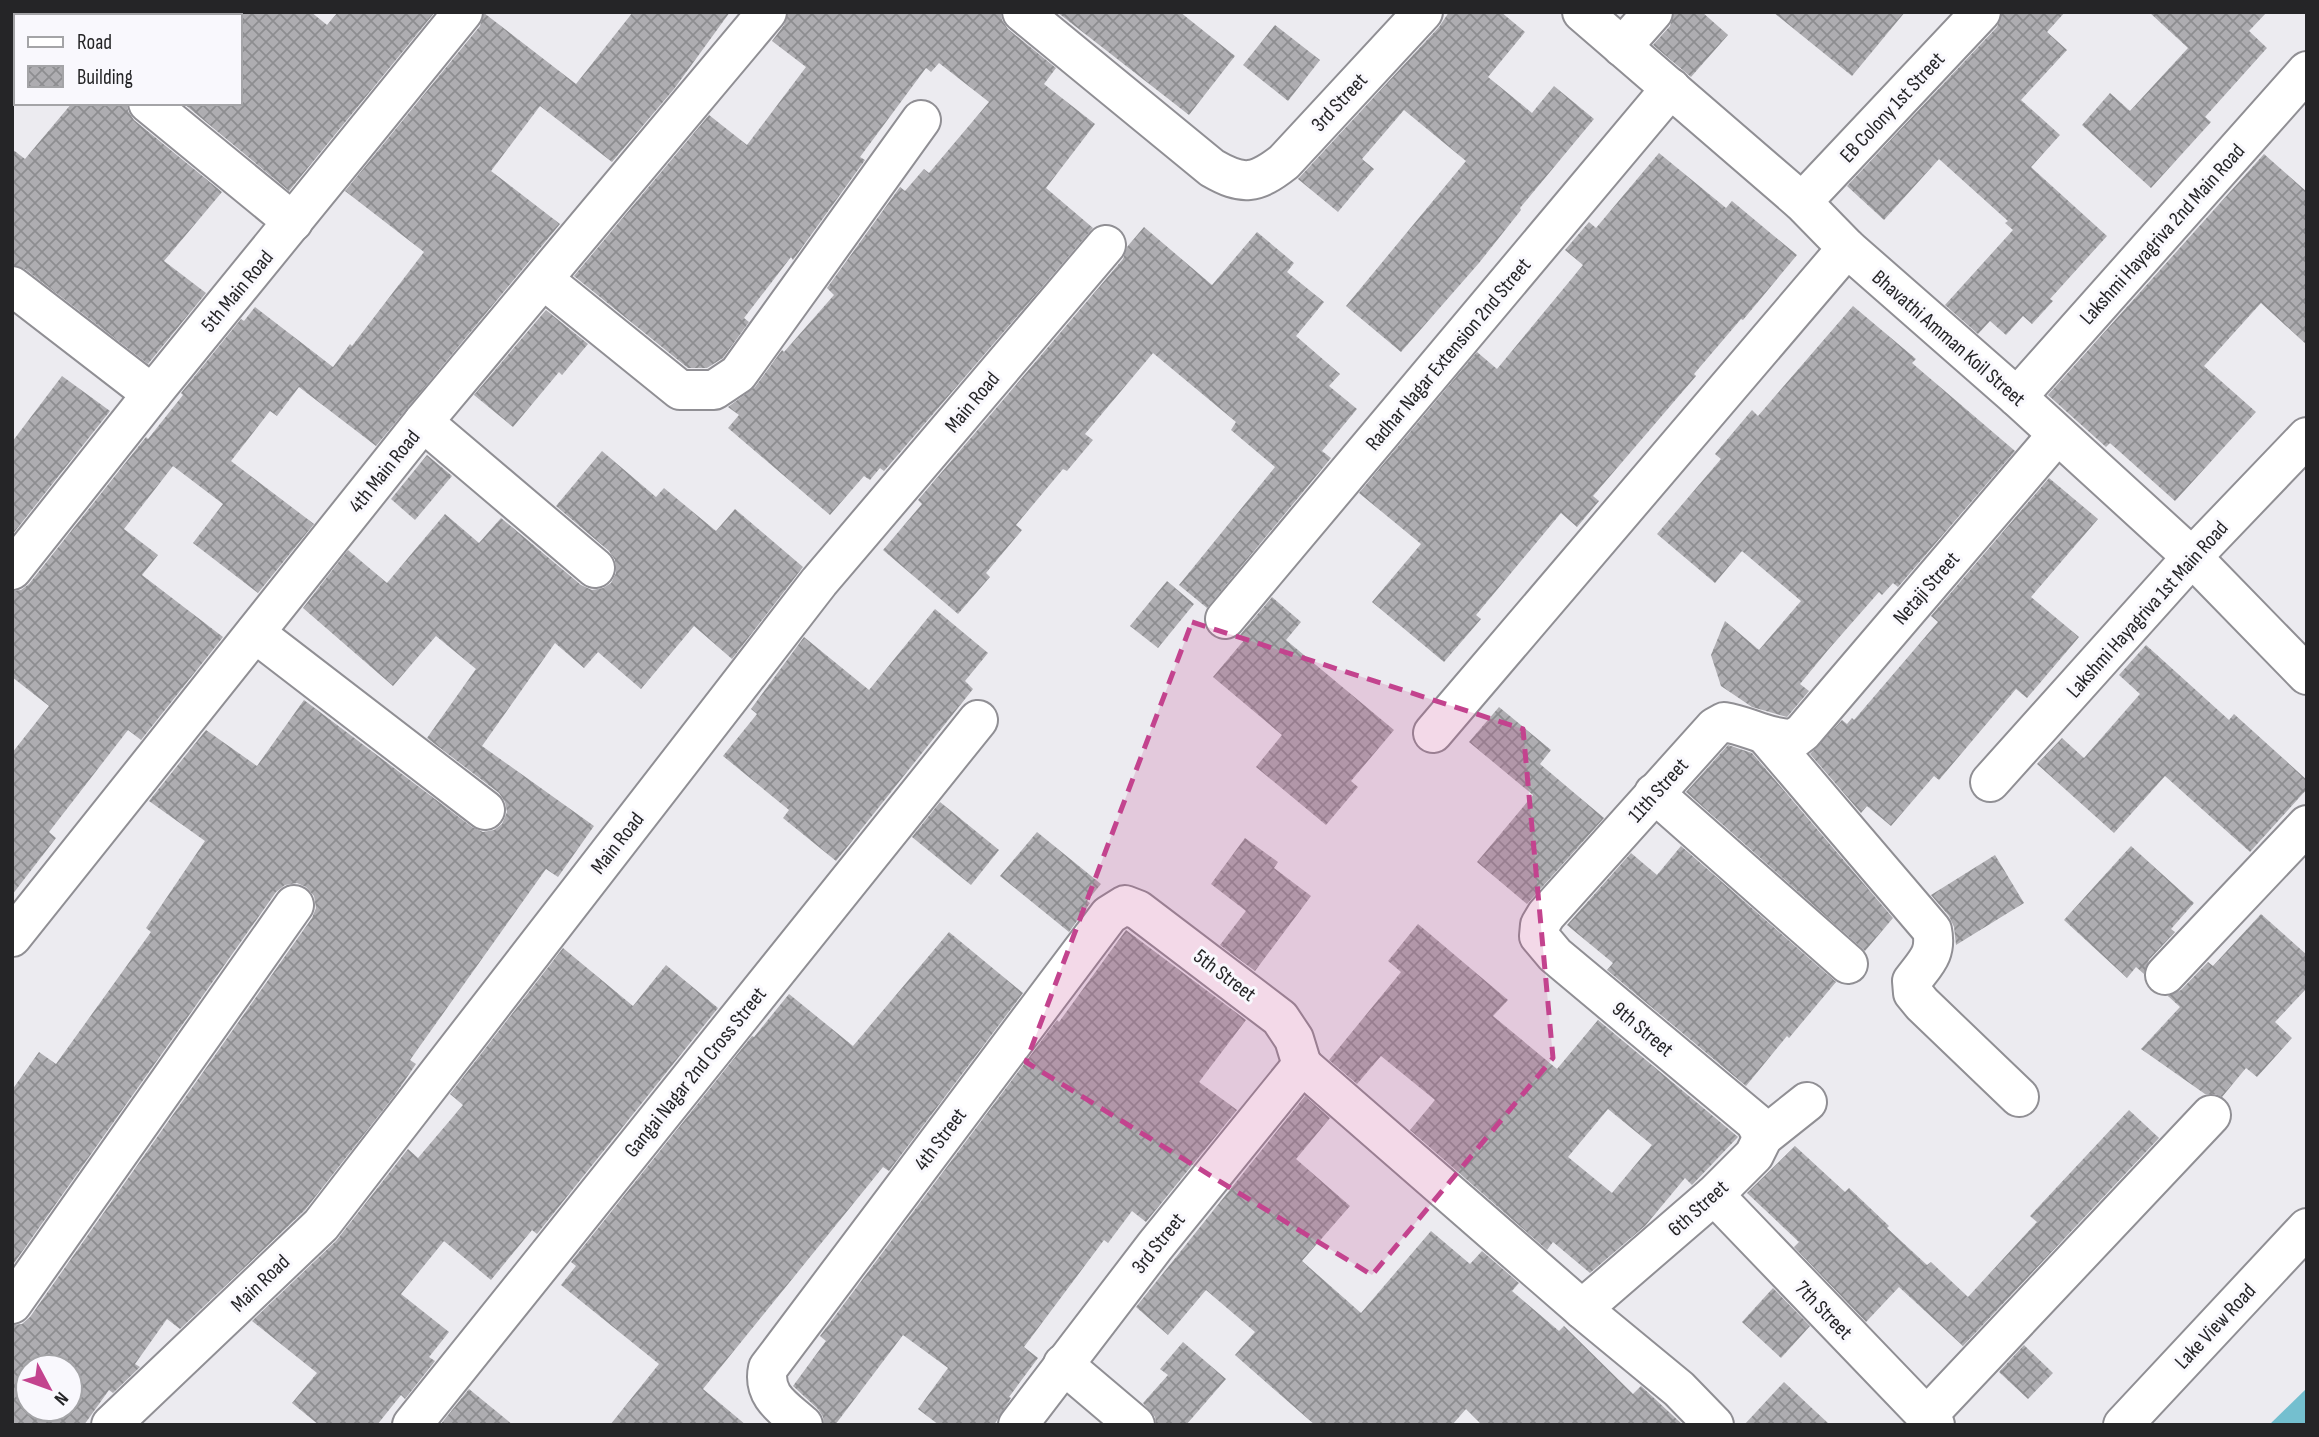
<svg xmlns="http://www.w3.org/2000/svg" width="2319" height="1437" viewBox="0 0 2319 1437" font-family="'Sofia Sans Condensed',sans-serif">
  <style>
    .water { fill: #74bfcf }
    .building { fill: url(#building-cross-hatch); fill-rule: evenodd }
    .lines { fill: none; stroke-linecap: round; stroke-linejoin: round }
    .minor-casing { stroke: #908f94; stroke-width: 42 }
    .minor { stroke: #fff; stroke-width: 38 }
    .marked { fill: #c3438e; fill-opacity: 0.2; stroke: #c3438e; stroke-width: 5; stroke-dasharray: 14 9; stroke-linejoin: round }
    .labels { text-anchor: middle; stroke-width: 6; stroke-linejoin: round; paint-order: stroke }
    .street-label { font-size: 21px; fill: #252527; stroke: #f9f8fd }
  </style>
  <defs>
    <pattern id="building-cross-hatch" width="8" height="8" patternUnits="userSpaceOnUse" patternTransform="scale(1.75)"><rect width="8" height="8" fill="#aeadb1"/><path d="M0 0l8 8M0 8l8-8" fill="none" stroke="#8d8d90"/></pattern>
  </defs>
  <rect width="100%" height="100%" fill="#ecebf0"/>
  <polygon class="water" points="2307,1388 2307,1425 2269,1425"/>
  <g class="building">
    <polygon points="240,12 311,12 327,25 338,12 435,12 289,191 183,103 240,103"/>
    <polygon points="633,12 730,12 674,89 612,162 540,106 491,171 560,224 376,446 299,387 277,416 270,411 231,461 314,524 258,593 193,543 223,504 173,466 124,529 158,555 142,575 223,637 141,740 128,730 49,832 56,838 12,895 12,753 49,706 12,677 12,591 21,590 29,584 146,437 148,439 183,395 181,393 241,319 244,321 255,307 333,367 350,344 352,346 424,252 345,191 480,26 484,13 576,84"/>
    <polygon points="788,12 1001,12 1002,20 1008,29 1056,68 1044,84 1095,124 1046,188 1093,228 884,471 880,468 870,480 864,476 830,515 728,428 739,415 728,407 755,387 782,350 784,352 834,295 827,288 900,187 905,191 924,169 929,173 989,102 939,63 931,72 926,68 860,157 865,160 793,260 791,257 744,318 749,322 723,358 707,368 688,368 574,276 709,115 747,145 806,67 772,41 784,25"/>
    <polygon points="1057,12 1180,12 1235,56 1189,115"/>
    <polygon points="1449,12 1501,12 1525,32 1488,77 1532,113 1554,86 1594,119 1520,208 1521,210 1479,263 1401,352 1346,306 1466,161 1404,110 1362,159 1374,169 1338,212 1298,179 1439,27"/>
    <polygon points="1674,12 1702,12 1728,35 1691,77 1653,45 1670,26"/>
    <polygon points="1773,12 1905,12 1852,76"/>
    <polygon points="2002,12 2065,12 2047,32 2067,50 2021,100 2060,135 2031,167 2107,236 2050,299 2053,301 2032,324 2023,316 2006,335 1990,321 1978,334 1945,305 2013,230 2005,223 2008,221 1939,159 1884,220 1847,186 1997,27"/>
    <polygon points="2149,12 2267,12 2249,31 2267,48 2205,117 2211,122 2151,188 2082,125 2110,93 2130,111 2188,48"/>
    <polygon points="1275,25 1320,60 1288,101 1243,65"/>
    <polygon points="72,103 127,103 128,111 134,120 222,192 164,261 206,293 148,364 25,269 12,265 12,149 25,159"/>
    <polygon points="1659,153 1726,208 1732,201 1797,255 1743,320 1741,319 1694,374 1696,376 1593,496 1599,501 1577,527 1561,513 1476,615 1481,619 1444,662 1372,602 1421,544 1359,493 1477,352 1497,369 1583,265 1565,250 1589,222 1596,228"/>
    <polygon points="2264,154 2307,192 2307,345 2261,303 2204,366 2256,412 2175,501 2110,443 2106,447 2048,395"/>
    <polygon points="1144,227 1212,285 1257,232 1294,263 1287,272 1324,302 1296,336 1340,374 1329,386 1357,409 1322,451 1331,458 1207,608 1179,585 1275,467 1231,430 1236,422 1153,353 1085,434 1093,440 1067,471 1063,469 1016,525 1022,530 986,573 990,577 958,614 883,550 922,504 918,500 1123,259 1127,247"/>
    <polygon points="1853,306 1916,359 1912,363 2015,451 1898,587 1893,583 1882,595 1879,592 1828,650 1800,684 1809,691 1787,717 1752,707 1721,686 1711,655 1725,621 1759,650 1801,601 1742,551 1715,583 1657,534 1721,459 1715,454 1752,410 1758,416"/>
    <polygon points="546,310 588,344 562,375 559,372 513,427 474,395"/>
    <polygon points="62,376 110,411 12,535 12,442"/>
    <path d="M602 451 656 497 664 488 716 531 735 509 803 567 732 659 694 626 641 689 598 652 584 668 555 643 482 746 594 826 558 877 546 869 410 1060 416 1064 394 1096 305 1210 180 1329 167 1319 135 1364 140 1367 113 1393 109 1390 84 1425H12V1325L22 1324 30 1317 312 918 316 908 314 896 306 887 297 883 285 885 276 892 12 1266V1090L39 1052 56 1064 151 932 146 928 205 841 149 801 206 730 257 766 304 700 472 827 483 832 494 830 502 824 507 812 505 802 499 793 427 738 476 669 436 636 393 686 303 608 348 550 387 583 445 514 479 543 501 518 581 585 592 590 603 588 611 583 616 573 615 560 609 551 556 506ZM28 1367H70V1409H28Z"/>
    <polygon points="427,455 452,476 415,520 391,499"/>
    <polygon points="2049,478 2098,519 2031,597 2079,637 2027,698 2016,689 1939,780 1934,776 1891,826 1867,806 1861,813 1810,754 1842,720 1847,724 1852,718 1854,720 1938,622 1931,616"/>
    <polygon points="1167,581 1194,604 1158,648 1130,626"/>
    <polygon points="1272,597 1301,622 1286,640 1394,730 1351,781 1358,787 1326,825 1256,767 1282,735 1213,677 1245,639 1240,635"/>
    <polygon points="935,609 988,653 965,681 973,689 836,861 783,818 789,810 723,756 757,714 751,709 804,637 869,690"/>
    <polygon points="2146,645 2229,720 2234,714 2307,780 2307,789 2250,852 2165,776 2114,833 2037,764 2062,738 2084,758 2140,694 2119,675"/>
    <polygon points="1499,707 1551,750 1540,764 1604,818 1527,904 1477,862 1533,795 1469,742"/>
    <polygon points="1728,745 1752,753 1893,918 1865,951 1686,792"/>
    <polygon points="940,802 999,850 971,885 912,837"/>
    <polygon points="1037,832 1101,884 1087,901 1090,903 1069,932 1000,876"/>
    <polygon points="1245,838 1278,862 1274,868 1311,896 1255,971 1220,945 1246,911 1211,884"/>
    <polygon points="1681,846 1836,982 1789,1038 1787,1036 1746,1086 1607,970 1613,963 1567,925 1631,853 1657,875"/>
    <polygon points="2131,846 2194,903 2171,929 2175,932 2149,960 2144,974 2136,967 2127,978 2064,920"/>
    <polygon points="1995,855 2024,903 1956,945 1954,927 1949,916 1931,895"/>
    <polygon points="2261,914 2307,955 2307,988 2275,1022 2292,1038 2257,1077 2246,1068 2222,1097 2215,1094 2205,1094 2141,1049 2180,1007 2168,996 2181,990 2208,962 2213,966"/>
    <path d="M1418 924 1508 1000 1493 1016 1557 1069 1598 1020 1738 1137 1692 1185 1685 1178 1645 1226 1590 1273 1553 1242 1547 1250 1410 1130 1435 1100 1381 1056 1357 1084 1329 1060 1401 972 1388 961ZM1608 1109 1652 1145 1612 1193 1568 1157Z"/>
    <polygon points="1126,930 1246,1020 1199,1082 1237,1110 1146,1222 1132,1211 1108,1243 1104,1240 1024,1347 1038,1358 1009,1397 1011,1398 994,1425 939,1425 918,1409 948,1368 903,1335 835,1425 824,1425 823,1417 818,1409 793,1386 826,1341 820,1336 1057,1020 1059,1022"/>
    <polygon points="949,932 1023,993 889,1171 883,1167 703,1389 746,1425 610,1425 659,1364 561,1285 576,1266 571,1262 752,1036 754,1037 789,994 853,1046"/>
    <polygon points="563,948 633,1006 666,965 718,1008 537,1234 532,1230 491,1280 444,1241 401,1294 449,1332 429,1357 435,1361 405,1399 401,1395 377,1425 319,1425 292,1403 317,1373 252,1321 336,1241 408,1149 418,1158 463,1105 450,1094"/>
    <polygon points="1305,1096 1330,1118 1296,1159 1350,1206 1302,1261 1361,1313 1431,1231 1470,1264 1482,1251 1519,1283 1512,1291 1559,1331 1564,1326 1633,1394 1641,1386 1683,1425 1482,1425 1466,1409 1452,1425 1315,1425 1235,1355 1255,1332 1206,1290 1168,1335 1136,1307"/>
    <polygon points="2129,1110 2159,1138 1963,1346 1899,1287 1866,1322 1794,1247 1799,1242 1747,1193 1795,1146 1845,1192 1849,1188 1889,1226 1887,1228 1927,1265 1931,1262 1968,1297 2037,1222 2030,1216"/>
    <polygon points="1773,1288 1810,1326 1781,1358 1742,1322"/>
    <polygon points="1183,1342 1226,1379 1186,1425 1156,1425 1155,1417 1143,1403 1168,1375 1160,1369"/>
    <polygon points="2024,1345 2053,1373 2028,1399 1999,1372"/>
    <polygon points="1784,1382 1830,1425 1744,1425"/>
    <polygon points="469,1389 513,1425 440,1425"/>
  </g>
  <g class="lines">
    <g class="minor-casing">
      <g id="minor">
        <path d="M1022 12 1212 168C1243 186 1256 184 1284 162L1423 12"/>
        <polyline points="1582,12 1802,202 1847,248 2017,397 2192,557 2307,675"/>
        <polyline points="1622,47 1653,12"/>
        <polyline points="148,103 293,222"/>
        <polyline points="1802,202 1981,12"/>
        <polyline points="544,280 680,390 714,390 738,374 921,120"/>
        <polyline points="12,286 152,394"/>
        <polyline points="2017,397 2307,71"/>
        <polyline points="423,422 595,568"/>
        <polyline points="12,570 152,394 463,12"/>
        <polyline points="1225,619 1671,88"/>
        <polyline points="255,633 485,810"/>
        <polyline points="1433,733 1847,248"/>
        <path d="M1767 737 1932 930C1937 954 1926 962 1912 981L1913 993 1922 1004 2019 1097"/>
        <polyline points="1990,782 2192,557 2307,437"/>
        <polyline points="1654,793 1848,964"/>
        <polyline points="12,937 423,422 767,12"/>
        <polyline points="2165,975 2307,825"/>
        <polyline points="1302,1065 1582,1309 1679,1389 1714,1425"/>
        <path d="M1763 1137 1755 1122 1555 955 1539 936 1540 925 1546 915 1715 727 1724 722C1749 726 1768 739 1794 739L1803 732 2057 435"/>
        <polyline points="1714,1195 1935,1425"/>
        <polyline points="12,1304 294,905"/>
        <polyline points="1582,1309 1714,1195 1754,1155 1763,1137 1807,1102"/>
        <polyline points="1063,1364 1135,1425"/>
        <polyline points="1926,1417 2211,1115"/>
        <polyline points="111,1425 321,1225 819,582 1106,245"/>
        <polyline points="412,1425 978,720"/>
        <path d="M803 1425C784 1408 762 1396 768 1368L1109 915 1125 905 1138 910 1280 1018 1294 1039 1302 1065"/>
        <polyline points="1018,1425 1155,1246 1302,1065"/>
        <polyline points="2123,1425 2307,1228"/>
      </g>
    </g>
    <use href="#minor" class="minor"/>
  </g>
  <path class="marked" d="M1192 622 1523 729 1553 1058 1372 1275 1026 1062Z"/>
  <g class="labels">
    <g class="street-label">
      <text transform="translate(1339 102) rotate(-47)" y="7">3rd Street</text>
      <text transform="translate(1892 107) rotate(-47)" y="7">EB Colony 1st Street</text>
      <text transform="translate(2162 234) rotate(-48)" y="7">Lakshmi Hayagriva 2nd Main Road</text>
      <text transform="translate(237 291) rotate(-50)" y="7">5th Main Road</text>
      <text transform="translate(1949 338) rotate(41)" y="7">Bhavathi Amman Koil Street</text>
      <text transform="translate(1448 354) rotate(-50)" y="7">Radhar Nagar Extension 2nd Street</text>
      <text transform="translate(972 402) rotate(-50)" y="7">Main Road</text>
      <text transform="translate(384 471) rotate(-51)" y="7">4th Main Road</text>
      <text transform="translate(1926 588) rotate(-49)" y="7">Netaji Street</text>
      <text transform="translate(2147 609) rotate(-48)" y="7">Lakshmi Hayagriva 1st Main Road</text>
      <text transform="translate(1658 790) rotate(-48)" y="7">11th Street</text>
      <text transform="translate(617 843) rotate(-52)" y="7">Main Road</text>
      <text transform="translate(1225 975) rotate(37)" y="7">5th Street</text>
      <text transform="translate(1643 1029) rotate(40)" y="7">9th Street</text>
      <text transform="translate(695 1072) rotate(-51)" y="7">Gangai Nagar 2nd Cross Street</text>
      <text transform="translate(940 1139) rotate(-53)" y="7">4th Street</text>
      <text transform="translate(1698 1208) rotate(-42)" y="7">6th Street</text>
      <text transform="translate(1158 1243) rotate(-51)" y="7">3rd Street</text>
      <text transform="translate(260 1283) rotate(-44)" y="7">Main Road</text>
      <text transform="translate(1824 1310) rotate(46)" y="7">7th Street</text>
      <text transform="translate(2215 1326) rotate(-47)" y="7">Lake View Road</text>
    </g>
  </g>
  <rect width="2319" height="1437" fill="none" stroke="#252527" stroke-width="28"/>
  <rect x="14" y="14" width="228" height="91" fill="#f9f8fd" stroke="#a4a4a7" stroke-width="2"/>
  <rect x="28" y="37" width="35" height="10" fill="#ffffff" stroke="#a4a4a7" stroke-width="2"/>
  <text x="77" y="49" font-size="21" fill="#252527">Road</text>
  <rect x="28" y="66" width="35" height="21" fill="url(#building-cross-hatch)" stroke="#a4a4a7" stroke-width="2"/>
  <text x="77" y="84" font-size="21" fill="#252527">Building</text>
  <g transform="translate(49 1388) rotate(131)"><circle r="33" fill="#f9f8fd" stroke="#a4a4a7" stroke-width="2"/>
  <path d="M0-5L12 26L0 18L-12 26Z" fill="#c3438e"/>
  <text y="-10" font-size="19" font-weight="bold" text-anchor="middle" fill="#252527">N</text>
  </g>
</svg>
